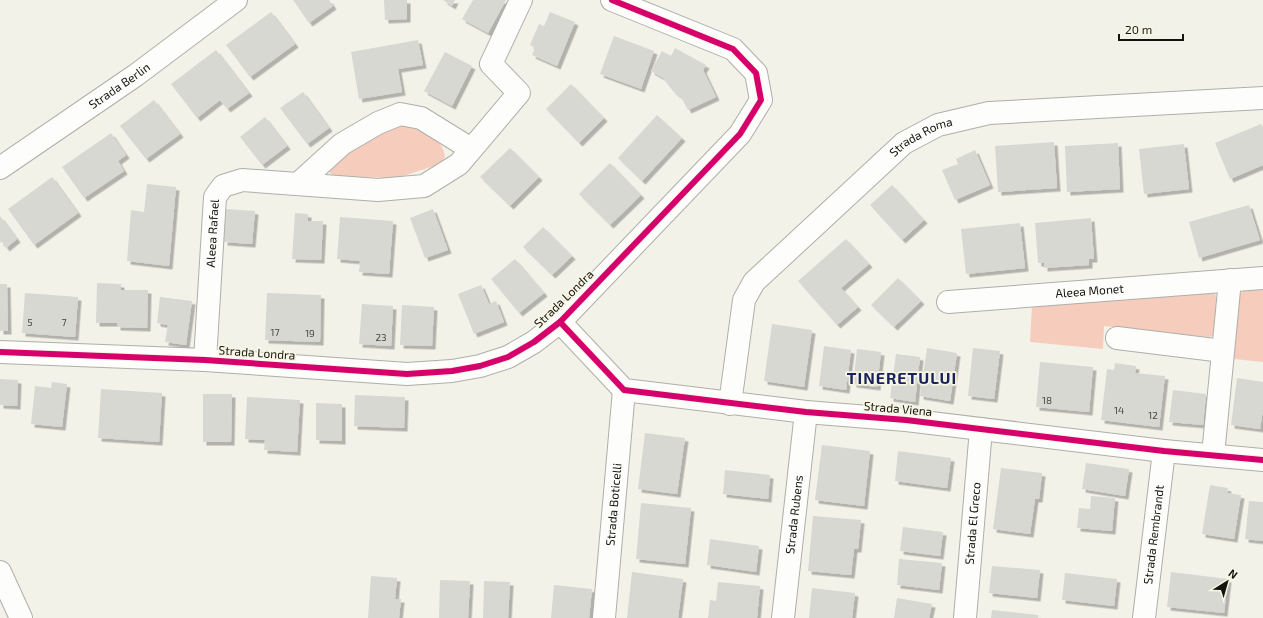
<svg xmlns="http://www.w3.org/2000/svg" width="1263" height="618" viewBox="0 0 1263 618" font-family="'Exo 2',sans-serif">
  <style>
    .green { fill: #f6cdbc }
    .building { fill: #d7d8d2; filter: url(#shadow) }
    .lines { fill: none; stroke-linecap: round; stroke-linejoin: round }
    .minor-casing { stroke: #afaea8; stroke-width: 24 }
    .tertiary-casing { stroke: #afaea8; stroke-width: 24 }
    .minor { stroke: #fdfdfc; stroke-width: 22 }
    .tertiary { stroke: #fdfdfc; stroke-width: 22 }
    .cycleway-casing { stroke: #f7f6e5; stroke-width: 8 }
    .cycleway { stroke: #d6006c; stroke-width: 6 }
    .labels { text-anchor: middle; stroke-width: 3.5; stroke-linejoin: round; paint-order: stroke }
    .number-label { font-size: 10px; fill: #474741 }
    .street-label { font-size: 12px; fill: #14140e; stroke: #f7f6e5 }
    .district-label { font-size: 16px; font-weight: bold; letter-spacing: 1px; fill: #19225a; stroke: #f7f6e5 }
  </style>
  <defs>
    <filter id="shadow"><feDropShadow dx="3.5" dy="3.5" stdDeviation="0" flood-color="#0004"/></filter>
  </defs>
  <rect width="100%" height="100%" fill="#f3f2e9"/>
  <g class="green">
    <path d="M414 125C428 134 443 139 445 157L440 164 397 178 336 176 331 174 328 169 339 156 391 126Z"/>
    <polygon points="1263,286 1263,362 1234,359 1238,303 1241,293 1247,287"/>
    <polygon points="1207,292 1215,294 1218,300 1215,335 1209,337 1104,326 1103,349 1030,342 1032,305"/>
  </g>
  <g class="building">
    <polygon points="293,0 329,0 333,6 309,23"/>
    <polygon points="384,0 407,0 407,19 385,20"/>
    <polygon points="443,0 455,0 452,6"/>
    <polygon points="473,0 506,0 488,33 462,19"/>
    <polygon points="271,12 295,44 250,77 226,45"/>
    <polygon points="550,12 575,22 557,66 532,55 535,48 530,45 539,24 544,26"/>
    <polygon points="614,36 654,51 641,89 600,74"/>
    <polygon points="418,40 423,65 398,69 402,92 359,99 351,52"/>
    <polygon points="675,48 706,65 703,70 716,97 688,110 681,97 673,91 663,78 651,71 662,51 671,56"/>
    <polygon points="216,50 249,93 227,109 220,100 197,118 171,84"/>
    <polygon points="445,52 472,66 452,106 424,91"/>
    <polygon points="571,84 604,118 579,143 546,109"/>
    <polygon points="303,92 329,128 307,144 280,108"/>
    <polygon points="154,100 180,134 146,159 120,126"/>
    <polygon points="657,115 682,138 642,181 618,158"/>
    <polygon points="265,117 287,146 262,165 240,137"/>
    <polygon points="1261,124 1263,127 1263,165 1230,179 1215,143"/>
    <polygon points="111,133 126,155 118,161 124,171 84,198 62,167"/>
    <polygon points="1054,142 1057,188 998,192 995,146"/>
    <polygon points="1118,143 1120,189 1067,192 1065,146"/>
    <polygon points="1184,144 1189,189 1144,194 1139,149"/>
    <polygon points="510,148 539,177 510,206 480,177"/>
    <polygon points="975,150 990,185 955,200 942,170 958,164 956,159"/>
    <polygon points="610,163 641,195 610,225 579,194"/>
    <polygon points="52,177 78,213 34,245 8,209"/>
    <polygon points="147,184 176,187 169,266 127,261 131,210 144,212"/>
    <polygon points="892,185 924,220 902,240 870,205"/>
    <polygon points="1249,205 1260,240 1199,258 1189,222"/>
    <polygon points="226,209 255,211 252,244 224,242"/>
    <polygon points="433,209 448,250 425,258 410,218"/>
    <polygon points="295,213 308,214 308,221 323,221 321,260 292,259"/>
    <polygon points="0,216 17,239 6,248 2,242 0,243"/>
    <polygon points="340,217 393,221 389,274 359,272 360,261 337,259"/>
    <polygon points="1091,218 1094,259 1089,259 1089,265 1044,268 1044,263 1038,263 1035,223"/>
    <polygon points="1020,223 1025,268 966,274 961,229"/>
    <polygon points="543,227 572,256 552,275 523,247"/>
    <polygon points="846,239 869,264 841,288 858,307 837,325 798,281"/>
    <polygon points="515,259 544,293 519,313 491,279"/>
    <polygon points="898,278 921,301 894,327 871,305"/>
    <polygon points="97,283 121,284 121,290 148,290 147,328 117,327 117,323 96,323"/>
    <polygon points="0,284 7,284 8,331 0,331"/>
    <polygon points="481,285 489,304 496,301 504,322 474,334 458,294"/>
    <polygon points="25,293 78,297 75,337 22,333"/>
    <polygon points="267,293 321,295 320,342 265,340"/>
    <polygon points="160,297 192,301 186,345 165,342 168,325 157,323"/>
    <polygon points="362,304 393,306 391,346 359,344"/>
    <polygon points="402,305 434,307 432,346 400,345"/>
    <polygon points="772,324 812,330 804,387 764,381"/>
    <polygon points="824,346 851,350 846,390 819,386"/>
    <polygon points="927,348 957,353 950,401 920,396"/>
    <polygon points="973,348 1000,351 994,399 968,396"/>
    <polygon points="857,349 881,352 877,387 853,384"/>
    <polygon points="896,354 920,357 915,402 890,398"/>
    <polygon points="1040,362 1093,367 1089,412 1036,407"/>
    <polygon points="1115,363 1136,366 1135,373 1165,376 1159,427 1101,420 1107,369 1114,370"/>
    <polygon points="1237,378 1263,382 1263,409 1260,429 1231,425"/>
    <polygon points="0,379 18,380 17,406 0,405"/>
    <polygon points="52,382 67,384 62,427 31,424 35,386 51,388"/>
    <polygon points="101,389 162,393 159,442 98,438"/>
    <polygon points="1173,390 1206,394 1203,425 1169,422"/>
    <polygon points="203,394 232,394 231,442 203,442"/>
    <polygon points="355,395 405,397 404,428 354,426"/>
    <polygon points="247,397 300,400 297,452 264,450 265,440 245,439"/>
    <polygon points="316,403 342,404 342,441 316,440"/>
    <polygon points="645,433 685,438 677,494 638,489"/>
    <polygon points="822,445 870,451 864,506 815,500"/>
    <polygon points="898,451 951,458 947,488 895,481"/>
    <polygon points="1086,463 1129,469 1125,496 1082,489"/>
    <polygon points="1001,468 1042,473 1039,499 1035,499 1030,534 993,529"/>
    <polygon points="725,470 770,475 768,499 723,494"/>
    <polygon points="1210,485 1228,488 1227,493 1241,495 1234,539 1202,534"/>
    <polygon points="1091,496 1115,498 1112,531 1077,528 1079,508 1090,509"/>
    <polygon points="1249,501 1263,502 1263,541 1245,539"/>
    <polygon points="641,503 691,508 685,564 636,559"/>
    <polygon points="813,516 861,520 858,549 854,549 851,575 808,571"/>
    <polygon points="903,527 943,532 940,556 900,551"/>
    <polygon points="710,539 759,546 756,572 707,565"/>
    <polygon points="899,559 942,563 939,590 897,585"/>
    <polygon points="992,566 1040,570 1037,598 989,593"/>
    <polygon points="632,572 683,579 678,618 627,618"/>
    <polygon points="1171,572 1228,579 1224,613 1167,607"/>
    <polygon points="1065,573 1117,579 1114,606 1062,600"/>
    <polygon points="371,576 397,578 395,599 401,599 399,618 368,618"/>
    <polygon points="440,580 470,581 468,618 439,618"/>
    <polygon points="484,581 510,582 508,618 483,618"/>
    <polygon points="718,582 760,586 757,618 708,618 710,600 716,601"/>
    <polygon points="554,585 592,589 589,618 551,618"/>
    <polygon points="812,588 855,593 852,618 809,618"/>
    <polygon points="897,598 932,604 929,618 894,618"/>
    <polygon points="992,610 1038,615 1038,618 991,618"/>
  </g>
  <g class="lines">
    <g class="minor-casing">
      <g id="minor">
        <path id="s1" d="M0 168 136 75 236 0"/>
        <polyline points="298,184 342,144 378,123 400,114 421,118 471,149"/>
        <path id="s2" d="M948 302 1263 278"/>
        <polyline points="560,322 624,390 806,412 906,420 1164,451 1263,460"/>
        <polyline points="1117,338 1223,351"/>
        <polyline points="0,352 205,360 407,374 452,371 480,366 508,357 534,342 560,322 740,134 761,100 756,73 733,49 612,0"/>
        <path id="s3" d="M205 360 215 197 223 186 242 180 378 190 424 186 459 164 519 93 491 64 521 0"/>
        <path id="s4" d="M730 404 744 300 754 282 904 143 938 125 989 113 1263 98"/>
        <polyline points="1213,455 1230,280"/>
        <path id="s5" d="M604 618 624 390"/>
        <path id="s6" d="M783 618 806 412"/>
        <path id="s7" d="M965 618 981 429"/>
        <path id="s8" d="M1144 618 1164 451"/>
      </g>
    </g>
    <g class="tertiary-casing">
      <polyline id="tertiary" points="0,572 21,618"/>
    </g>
    <use href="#minor" class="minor"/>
    <use href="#tertiary" class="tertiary"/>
    <g class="cycleway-casing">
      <g id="cycleway">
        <polyline points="560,322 624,390 806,412 906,420 1164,451 1263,460"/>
        <polyline points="0,352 205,360 407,374 452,371 480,366 508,357 534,342 560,322 740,134 761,100 756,73 733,49 612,0"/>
      </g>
    </g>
    <use href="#cycleway" class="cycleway"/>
  </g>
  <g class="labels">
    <g class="number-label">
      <text x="30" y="326">5</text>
      <text x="64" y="326">7</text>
      <text x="275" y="336">17</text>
      <text x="310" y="337">19</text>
      <text x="381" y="341">23</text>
      <text x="1047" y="404">18</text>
      <text x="1119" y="414">14</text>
      <text x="1153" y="419">12</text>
    </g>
    <g class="street-label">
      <text dy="4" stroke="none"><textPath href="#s1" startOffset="145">Strada Berlin</textPath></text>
      <text dy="4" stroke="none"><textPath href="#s4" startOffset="348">Strada Roma</textPath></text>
      <text dy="4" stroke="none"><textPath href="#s3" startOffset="127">Aleea Rafael</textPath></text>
      <text dy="4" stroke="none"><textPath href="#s2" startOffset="142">Aleea Monet</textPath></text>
      <text transform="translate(564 299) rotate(-44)" y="4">Strada Londra</text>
      <text transform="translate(257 353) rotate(4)" y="4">Strada Londra</text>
      <text transform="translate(898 409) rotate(5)" y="4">Strada Viena</text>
      <text dy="4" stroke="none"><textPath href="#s5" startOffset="114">Strada Boticelli</textPath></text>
      <text dy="4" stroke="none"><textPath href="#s6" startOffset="104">Strada Rubens</textPath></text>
      <text dy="4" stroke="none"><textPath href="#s7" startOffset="95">Strada El Greco</textPath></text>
      <text dy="4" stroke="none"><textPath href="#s8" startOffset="84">Strada Rembrandt</textPath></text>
    </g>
    <g class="district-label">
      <text x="902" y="384">TINERETULUI</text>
    </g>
  </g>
  <g transform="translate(1227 582) rotate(37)" stroke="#f7f6e5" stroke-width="3" paint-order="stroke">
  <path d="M0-3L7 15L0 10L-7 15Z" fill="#14140e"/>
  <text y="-6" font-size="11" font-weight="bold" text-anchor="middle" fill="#14140e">N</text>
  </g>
  <path d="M1119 34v6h64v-6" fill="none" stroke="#14140e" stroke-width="2"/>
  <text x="1125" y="34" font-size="12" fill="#14140e" stroke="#f7f6e5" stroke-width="3" paint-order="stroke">20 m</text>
</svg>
